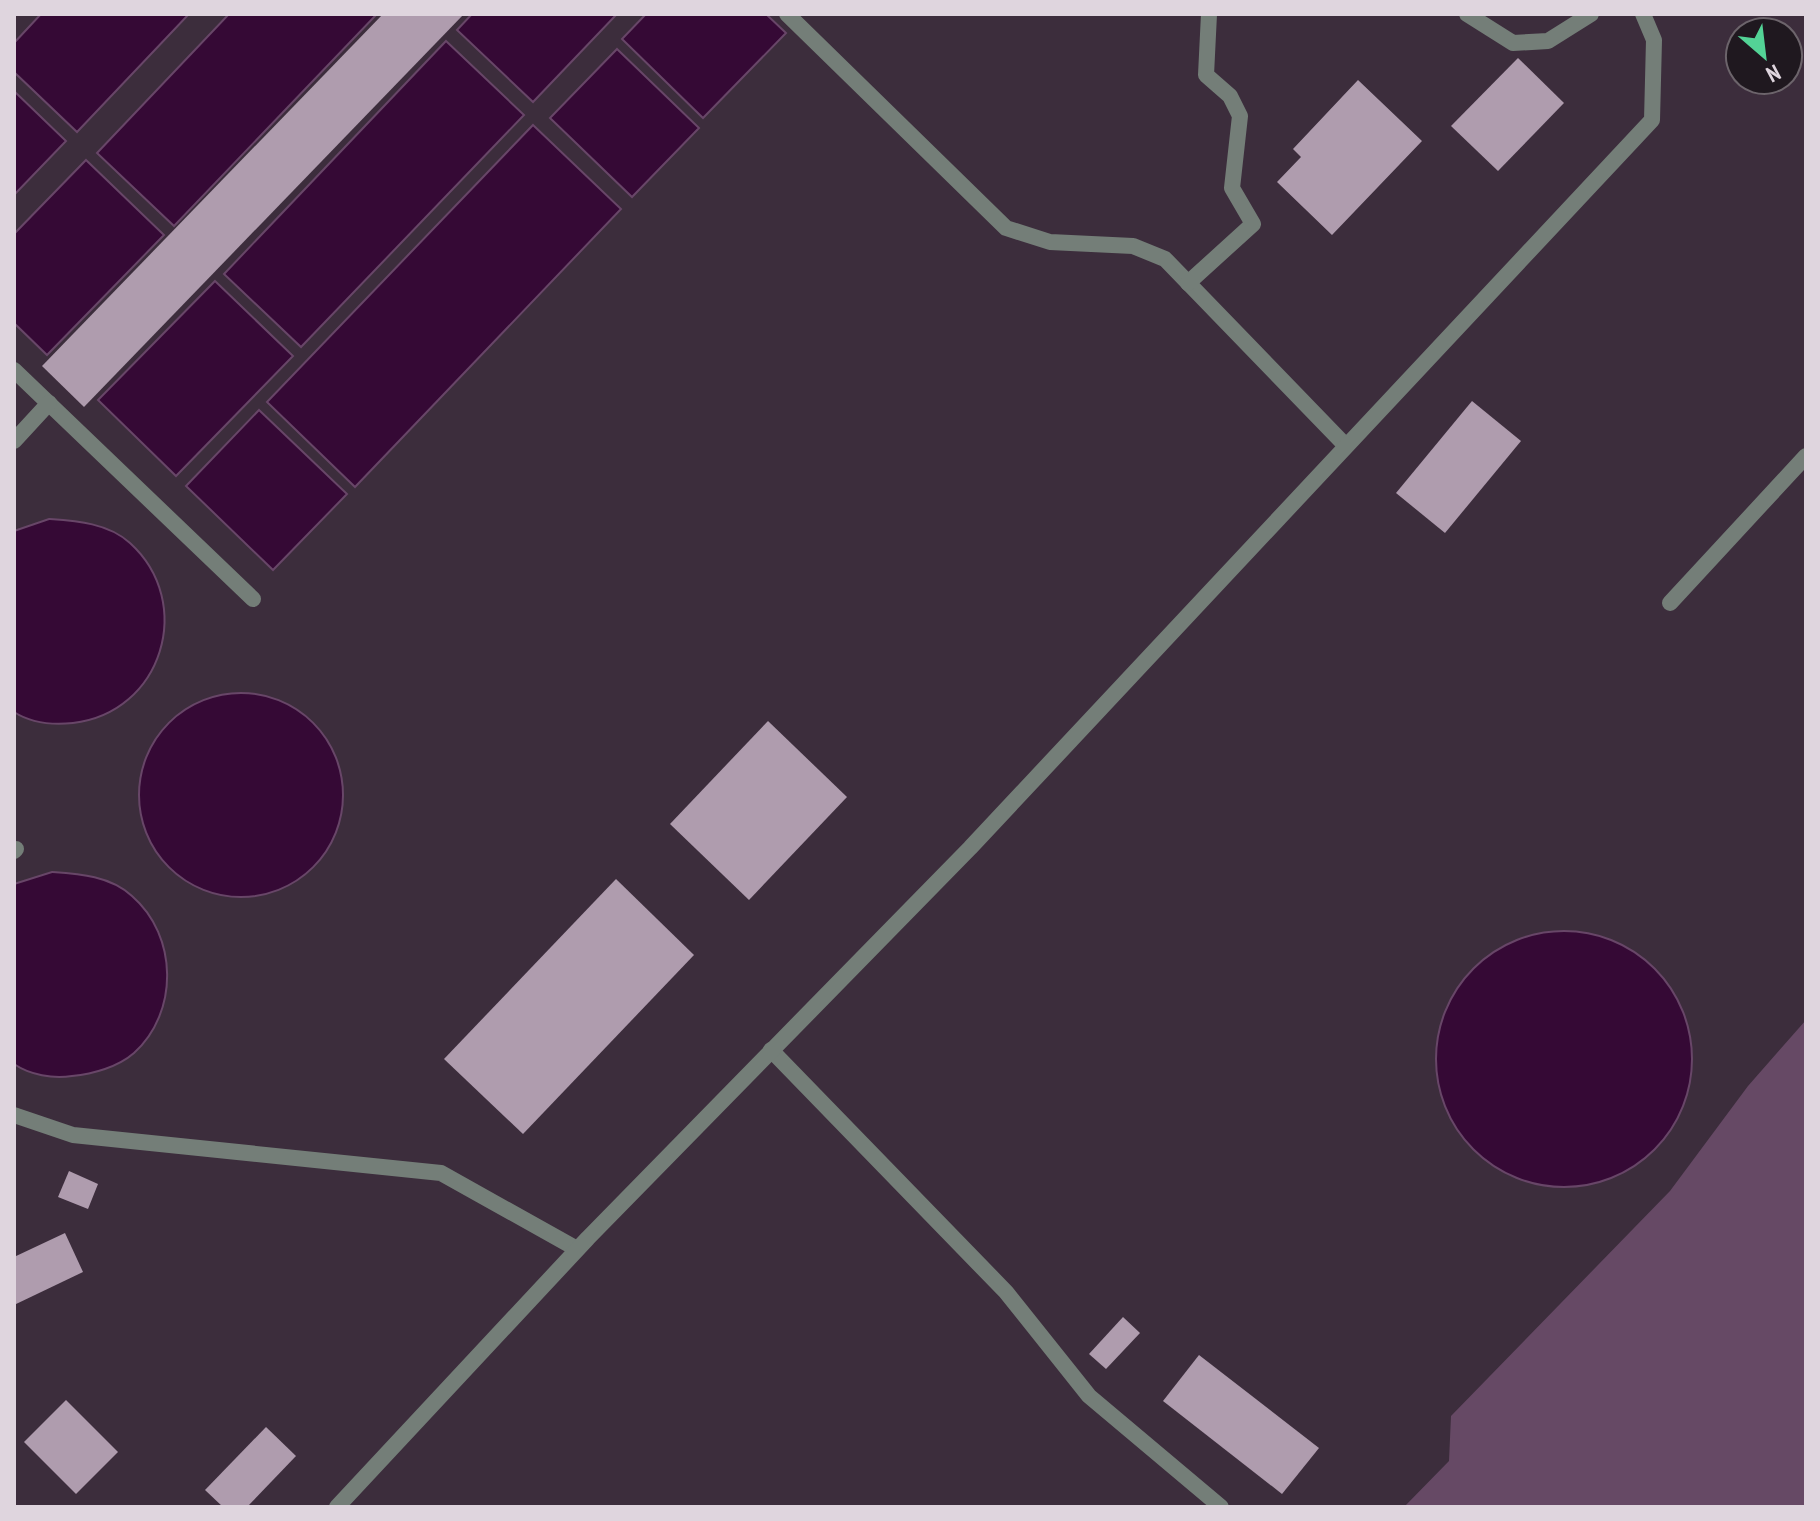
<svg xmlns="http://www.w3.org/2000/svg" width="1820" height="1521" viewBox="0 0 1820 1521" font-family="'PT Sans Narrow',sans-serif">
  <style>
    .green { fill: #664965 }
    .water { fill: #350935; stroke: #684668; stroke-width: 2 }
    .building { fill: #af9cae }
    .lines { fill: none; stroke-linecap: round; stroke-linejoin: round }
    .lane { stroke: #747e78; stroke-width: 16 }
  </style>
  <rect width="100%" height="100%" fill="#3c2d3c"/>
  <polygon class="green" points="1806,1020 1806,1507 1404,1507 1449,1461 1451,1416 1670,1191 1748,1086"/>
  <g class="water">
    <polygon points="41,14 189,14 77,132 14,72 14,43"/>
    <polygon points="229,14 377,14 174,226 97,153"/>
    <polygon points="472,14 617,14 533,102 457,30"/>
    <polygon points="646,14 766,14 786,33 703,118 622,39"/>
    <polygon points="446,41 524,115 301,347 224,274"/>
    <polygon points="617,49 699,128 632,197 550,118"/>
    <polygon points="14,91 66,141 14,195"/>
    <polygon points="533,125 621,209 355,487 267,402"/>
    <polygon points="86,160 164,235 47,355 14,323 14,234"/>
    <polygon points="215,281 293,356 176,476 98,400"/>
    <polygon points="259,410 347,494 273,570 186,486"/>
    <path d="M49 519C77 521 108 523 130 543 196 603 162 713 73 723 54 725 31 723 14 712V531Z"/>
    <circle cx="241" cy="795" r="102"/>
    <path d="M52 872C80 874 110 876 132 896 178 936 179 1012 134 1053 118 1067 93 1074 72 1076 53 1079 30 1075 14 1064V884Z"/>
    <circle cx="1564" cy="1059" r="128"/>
  </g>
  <g class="building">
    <polygon points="383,14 464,14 84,407 42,366"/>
    <polygon points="1518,58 1564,103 1498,171 1451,126"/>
    <polygon points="1358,80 1422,141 1332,235 1277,182 1301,157 1293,149"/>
    <polygon points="1472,401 1521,441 1445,533 1396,493"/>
    <polygon points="768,721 847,797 749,900 670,824"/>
    <polygon points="616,879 694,955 523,1134 444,1059"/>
    <polygon points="69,1171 98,1184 88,1209 58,1197"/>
    <polygon points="65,1233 83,1272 14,1305 14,1257"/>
    <polygon points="1123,1317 1140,1333 1106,1369 1089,1354"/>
    <polygon points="1199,1355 1319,1448 1282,1494 1163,1401"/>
    <polygon points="66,1400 118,1452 76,1494 24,1442"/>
    <polygon points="266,1427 296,1456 247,1507 223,1507 205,1490"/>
  </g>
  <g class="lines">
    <g class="lane">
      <polyline points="787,14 1006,228 1050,242 1133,246 1165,259 1346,446"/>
      <polyline points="1467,14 1513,43 1548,41 1591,14"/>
      <polyline points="1188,283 1253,224 1232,188 1240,116 1230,96 1206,75 1209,14"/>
      <polyline points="14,370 253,599"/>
      <polyline points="14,441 49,403"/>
      <polyline points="1670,603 1806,456"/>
      <polyline points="14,851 16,849"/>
      <polyline points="771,1050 1006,1292 1089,1396 1221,1507"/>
      <polyline points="14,1115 73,1135 441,1173 577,1249"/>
      <polyline points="337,1507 588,1238 970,848 1652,120 1654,40 1643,14"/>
    </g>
  </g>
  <rect width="1820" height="1521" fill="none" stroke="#dfd5de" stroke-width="32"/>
  <g transform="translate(1764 56) rotate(152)"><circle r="38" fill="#1f181f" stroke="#6c646b" stroke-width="2"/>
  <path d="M0-6L14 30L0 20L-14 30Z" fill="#53d396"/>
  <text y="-12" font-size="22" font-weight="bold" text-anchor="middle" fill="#dfd5de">N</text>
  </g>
</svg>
